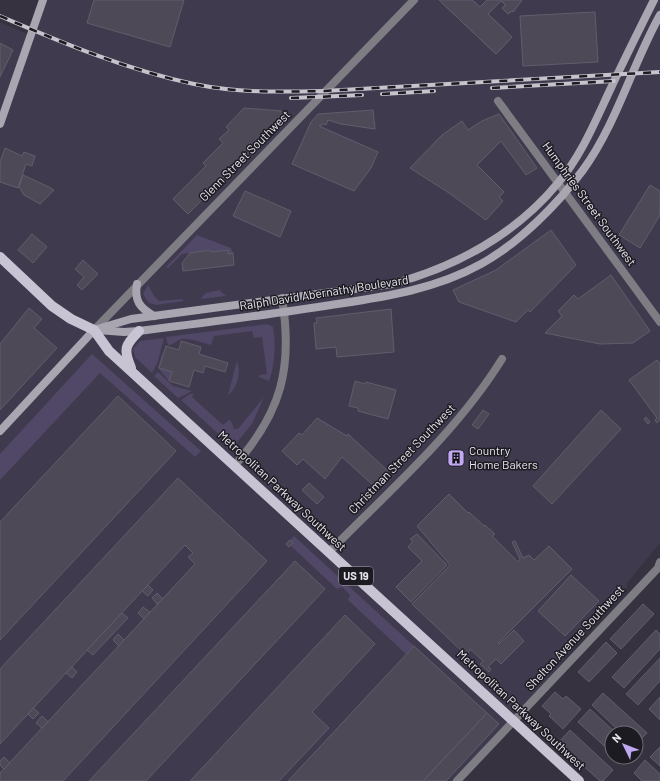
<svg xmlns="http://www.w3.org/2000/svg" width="660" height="781" viewBox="0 0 660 781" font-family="Barlow,sans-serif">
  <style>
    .built { fill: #403a4e }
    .green { fill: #514766 }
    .building { fill: #4d4957; stroke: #615d6c }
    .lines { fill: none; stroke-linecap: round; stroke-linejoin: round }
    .street { stroke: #7f7d84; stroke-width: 8 }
    .secondary { stroke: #a9a5b1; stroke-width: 8 }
    .primary { stroke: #c8c4d3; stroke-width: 10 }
    .rail-casing { stroke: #c6c3cd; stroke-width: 4 }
    .rail { stroke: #1d1b22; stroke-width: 2.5; stroke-dasharray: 8; stroke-linecap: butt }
    .labels { text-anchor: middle; stroke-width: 3; stroke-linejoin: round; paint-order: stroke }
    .shield { fill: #1d1b22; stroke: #aba8b1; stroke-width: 1 }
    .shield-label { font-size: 11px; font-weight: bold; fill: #e8e5ee }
    .street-label { font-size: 12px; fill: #e8e5ee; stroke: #1d1b22 }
    .poi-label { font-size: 12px; fill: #e8e5ee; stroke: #1d1b22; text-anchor: start }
  </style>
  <rect width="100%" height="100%" fill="#373240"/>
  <polygon class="built" points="40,0 660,0 660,543 626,584 628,586 603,613 515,719 458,781 0,781 0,22 29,35"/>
  <g class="green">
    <polygon points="197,235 231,248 233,253 228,254 227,250 211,252 210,250 182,254 168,268 166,267"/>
    <polygon points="148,285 154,296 159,301 182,299 184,301 156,305 149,303 143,294"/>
    <polygon points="219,290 226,296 200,299 206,293"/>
    <path d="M267 324 273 327C276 343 275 366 269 381L259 377V375L267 374 262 337 254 338 252 331 214 336 211 345C202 343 191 338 182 339 177 340 174 345 168 345L166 337Z"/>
    <polygon points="164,338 157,364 152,373 135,357 133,349 140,341"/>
    <polygon points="92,354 201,451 195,457 100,373 0,480 0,454"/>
    <polygon points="162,354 164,354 160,368 172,372 169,381 158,368"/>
    <path d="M237 361C241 371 238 388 228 395Z"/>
    <polygon points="158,372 173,386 192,391 178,398 154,376"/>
    <polygon points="194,394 192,397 223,425 229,420 231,421 234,429 238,429 264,397 252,424 233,447 181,400 190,394"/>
    <polygon points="294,536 414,646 406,654 348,600 350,595 342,587 337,589 291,546 293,543 290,540"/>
  </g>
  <g class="building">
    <polygon points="94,0 184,0 170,47 87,23"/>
    <polygon points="439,0 472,0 480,7 487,0 522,0 513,12 512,11 508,14 502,8 506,5 501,1 488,14 512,37 496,54"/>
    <polygon points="439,0 472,0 480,7 487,0 522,0 513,12 512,11 508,14 502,8 506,5 501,1 488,14 512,37 496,54"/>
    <polygon points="595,12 598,62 523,66 520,16"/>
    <polygon points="0,43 13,50 0,77"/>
    <polygon points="244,108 282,111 286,115 188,214 173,199 206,166 203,163 223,143 219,139 229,130 226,127"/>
    <polygon points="373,110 375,129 341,124 328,120 326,125 324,124 319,126 378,152 371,168 354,191 292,164 311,122 318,114"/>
    <polygon points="499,114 537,168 526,175 501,141 477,165 504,192 499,197 503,201 486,220 449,193 410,168 442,135 462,121 468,130 482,121"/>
    <polygon points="5,148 22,156 24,152 35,156 32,166 26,164 18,188 0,182 0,162"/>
    <polygon points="23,175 49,187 54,190 40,204 24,195 19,187"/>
    <polygon points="650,185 660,191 660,215 640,248 619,235"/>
    <polygon points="245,191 291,211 280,237 233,216"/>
    <polygon points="551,230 576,265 530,312 528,310 516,322 459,302 453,290 496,270"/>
    <polygon points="32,234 47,247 33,263 18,250"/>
    <polygon points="210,250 211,252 228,250 228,254 233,253 234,265 183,271 182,263 190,253"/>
    <polygon points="83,260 98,274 82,290 77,285 84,277 75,269"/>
    <polygon points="611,275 650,331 633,343 600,344 545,333 562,316 558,311 574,295 578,299"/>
    <polygon points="29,308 42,319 34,328 57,348 0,410 0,344"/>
    <polygon points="391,309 394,352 337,357 336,347 316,349 314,323 317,323 316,318"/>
    <polygon points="181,341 201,347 199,354 228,363 225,372 205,366 203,373 194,370 189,387 169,381 172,372 159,368 164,352 166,346 179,350"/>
    <polygon points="657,360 660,364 660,420 657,423 655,420 657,418 629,380"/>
    <polygon points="355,381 365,384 366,382 396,390 388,419 358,411 358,408 349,406"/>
    <polygon points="118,396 176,451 0,640 0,522"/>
    <polygon points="483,410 489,414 478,429 472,425"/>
    <polygon points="601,410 621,429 552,504 533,486"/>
    <polygon points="646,417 650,422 648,424 644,419"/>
    <polygon points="317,418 347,436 348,434 388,471 374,486 342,457 325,479 303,459 297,465 282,451 299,433 302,435"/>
    <polygon points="455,454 459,457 456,462 452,458"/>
    <polygon points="178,478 267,561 63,781 0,781 0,773 195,564 188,557 193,553 185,545 0,744 0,669"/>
    <polygon points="309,483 324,497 317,504 302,490"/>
    <polygon points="449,494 468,513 469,512 484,526 485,525 495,534 492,536 518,562 520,559 512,542 515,541 523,558 529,555 534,560 549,546 572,569 498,643 499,644 514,630 524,641 501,664 496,659 488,667 491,669 489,672 480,664 483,661 470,649 467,656 412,604 450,565 417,526"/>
    <polygon points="417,534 447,565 411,602 396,587 422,561 408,547 413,541 410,539"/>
    <polygon points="290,540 293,543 289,547 286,544"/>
    <polygon points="295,561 325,589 146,781 89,781"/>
    <polygon points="571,575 599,601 565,636 538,611"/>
    <polygon points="148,585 153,590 148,596 142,591"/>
    <polygon points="157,593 163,599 157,604 152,598"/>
    <polygon points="643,604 654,614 621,649 610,639"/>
    <polygon points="143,607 150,612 144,619 138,613"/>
    <polygon points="122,613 128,618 93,655 87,650"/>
    <polygon points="345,615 375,644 312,712 329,728 279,781 190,781"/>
    <polygon points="656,630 660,634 660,649 624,688 612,677"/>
    <polygon points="118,634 124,640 119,646 113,640"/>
    <polygon points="606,642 617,653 589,682 578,672"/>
    <polygon points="414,646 487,713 423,781 288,781"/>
    <polygon points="660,658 660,681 638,705 626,694"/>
    <polygon points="72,667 77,672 72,678 66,673"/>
    <polygon points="555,692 563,699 566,696 581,709 563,729 549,716 551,714 542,706"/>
    <polygon points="603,693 647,733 636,744 636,733 621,733 592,705"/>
    <polygon points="660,697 660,720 649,709"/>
    <polygon points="33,708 39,713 33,719 28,714"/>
    <polygon points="590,709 616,733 612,733 612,753 578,722"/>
    <polygon points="487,713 499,724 446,781 423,781"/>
    <polygon points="42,716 48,722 42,728 36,723"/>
    <polygon points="570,730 613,770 603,781 600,781 558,743"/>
    <polygon points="660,747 660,766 650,757"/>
    <polygon points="4,757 10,763 4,769 0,765 0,761"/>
    <polygon points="616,757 626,757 621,762"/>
    <polygon points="645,760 660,774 660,781 642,781 634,773"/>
  </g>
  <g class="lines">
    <g class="street">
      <polyline points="498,101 660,322"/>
      <polyline points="94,330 414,0"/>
      <path d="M235 465C282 412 293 367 282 298"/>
      <path d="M329 552C389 491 456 433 502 359"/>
      <polyline points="457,781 658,568 660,562"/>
    </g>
    <g class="secondary">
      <polyline points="0,124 43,0"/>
      <path d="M137 284C134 301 140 308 154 316"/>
      <path d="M97 330 124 332 139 331C203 323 267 315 331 305 383 297 434 290 481 264 519 243 557 205 583 170 617 123 632 65 660 15"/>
      <path d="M0 431 94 330 131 319 392 284C456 267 516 234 558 183 581 156 595 122 610 90 624 60 639 30 654 0"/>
    </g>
    <g class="primary">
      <polyline points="0,257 52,306 71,319 94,330 109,351 579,781"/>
      <path d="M131 368C123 349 125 345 139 331"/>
    </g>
    <g class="rail-casing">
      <g id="rail">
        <path d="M0 16C63 43 127 70 194 84 237 93 280 92 324 91L660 72"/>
        <polyline points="492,88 614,81"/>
        <polyline points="382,94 434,91"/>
        <polyline points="291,98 362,95"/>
      </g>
    </g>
    <use href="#rail" class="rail"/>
  </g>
  <defs>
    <g id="building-square" transform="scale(0.9)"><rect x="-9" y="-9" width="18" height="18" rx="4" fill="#c1a8f3" stroke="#1d1b22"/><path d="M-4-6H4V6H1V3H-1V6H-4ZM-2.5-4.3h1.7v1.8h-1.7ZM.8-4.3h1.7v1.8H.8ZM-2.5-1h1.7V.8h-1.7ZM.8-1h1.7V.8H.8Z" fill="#111"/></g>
  </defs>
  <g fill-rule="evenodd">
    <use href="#building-square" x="456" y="458"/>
  </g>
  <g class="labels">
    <rect class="shield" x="339" y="567" width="34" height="18" rx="3"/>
    <g class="shield-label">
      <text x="356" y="580">US 19</text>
    </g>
    <g class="street-label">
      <text transform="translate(245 156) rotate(-45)" y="4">Glenn Street Southwest</text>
      <text transform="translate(589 204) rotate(54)" y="4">Humphries Street Southwest</text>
      <text transform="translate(324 293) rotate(-9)" y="4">Ralph David Abernathy Boulevard</text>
      <text transform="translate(402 459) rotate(-46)" y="4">Christman Street Southwest</text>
      <text transform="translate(282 491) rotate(43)" y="4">Metropolitan Parkway Southwest</text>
      <text transform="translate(575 638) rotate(-47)" y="4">Shelton Avenue Southwest</text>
      <text transform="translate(521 710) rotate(43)" y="4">Metropolitan Parkway Southwest</text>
    </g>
    <g class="poi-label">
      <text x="469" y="455">Country<tspan x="469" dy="14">Home Bakers</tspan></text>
    </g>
  </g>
  <g transform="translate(624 745) rotate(313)"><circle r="19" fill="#1d1b22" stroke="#6e6c74"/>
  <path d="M0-3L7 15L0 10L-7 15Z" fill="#c1a8f3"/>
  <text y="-6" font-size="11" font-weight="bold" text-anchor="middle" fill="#e8e5ee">N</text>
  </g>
</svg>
